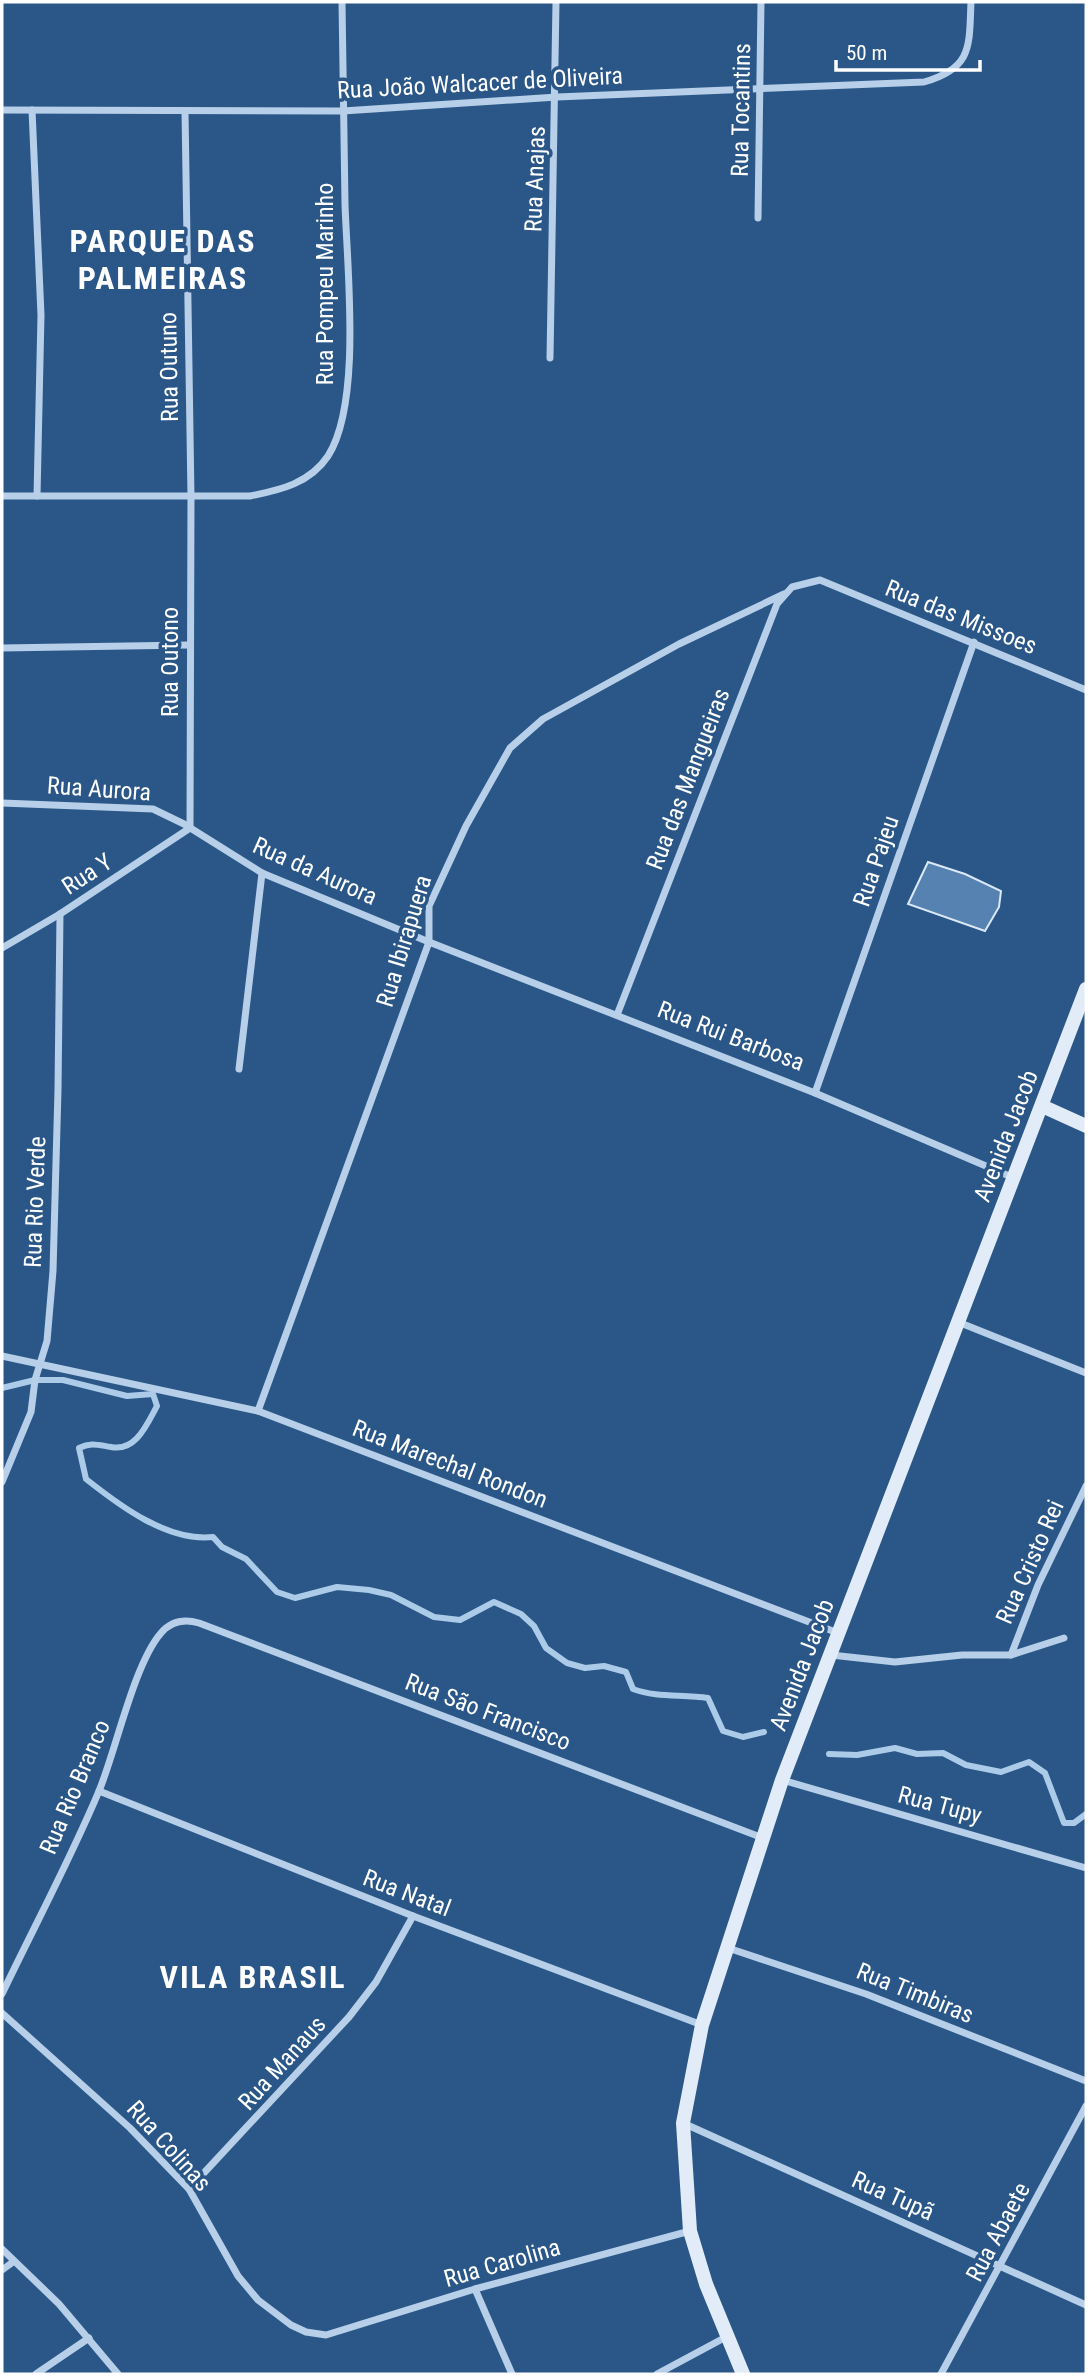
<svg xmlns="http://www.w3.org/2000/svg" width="1088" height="2376" viewBox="0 0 1088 2376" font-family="'Roboto Condensed',sans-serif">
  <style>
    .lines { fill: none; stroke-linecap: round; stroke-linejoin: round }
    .stream { stroke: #accbe8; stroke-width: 6 }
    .building { fill: #5682b1; stroke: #dbe9f7; stroke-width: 2 }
    .street { stroke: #b7cfe8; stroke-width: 7 }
    .secondary { stroke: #e1ecf8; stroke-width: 14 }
    .labels { text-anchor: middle; stroke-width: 7; stroke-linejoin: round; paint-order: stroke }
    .street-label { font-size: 24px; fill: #fff; stroke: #2a5788 }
    .district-label { font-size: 32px; font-weight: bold; letter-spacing: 2px; fill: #fff; stroke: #2a5788 }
  </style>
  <rect width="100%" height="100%" fill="#2a5788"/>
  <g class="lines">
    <g class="stream">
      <path d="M2 1388 35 1380H63L127 1396 153 1394 157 1406C147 1424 136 1452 111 1447 98 1445 91 1442 79 1448L86 1479C120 1506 168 1542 213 1537L222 1547 246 1559 277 1592 295 1598 337 1587 369 1590 391 1595 434 1617 460 1620 494 1602 521 1614 534 1626 546 1648 567 1663 585 1668 604 1666 626 1672 633 1689C657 1698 682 1694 708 1698L723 1731 743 1737 764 1732"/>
      <polyline points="829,1754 857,1755 895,1748 917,1754 943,1753 966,1765 1001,1772 1029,1762 1045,1773 1064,1823 1074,1823 1086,1814"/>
    </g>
  </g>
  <polygon class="building" points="928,862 965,874 1001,891 999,907 985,931 908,904"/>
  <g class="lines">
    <g class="street">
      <path d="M2 110 343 111 557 97 924 82C973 68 969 46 971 2"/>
      <polyline points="32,110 41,315 37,496"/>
      <polyline points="185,111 191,497 190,828"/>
      <polyline points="758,218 761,2"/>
      <polyline points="550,358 556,2"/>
      <path d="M2 496H250C281 490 310 483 328 456 362 403 347 268 345 204 344 136 343 69 342 2"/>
      <polyline points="2,648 189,645"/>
      <polyline points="2,803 153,809 184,824 262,873 429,942 815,1093 1014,1178"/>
      <polyline points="2,948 60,914 190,828"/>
      <polyline points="617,1015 777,604 792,587 820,580 1086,690"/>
      <polyline points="239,1069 262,873"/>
      <polyline points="815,1093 974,642"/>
      <polyline points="958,1322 1086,1373"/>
      <polyline points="2,1356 258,1411 838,1633"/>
      <polyline points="258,1411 429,942 429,906 466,826 510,748 543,719 679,644 784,594"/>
      <polyline points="2,1482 31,1412 35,1380 47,1341 53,1271 58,1090 60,914"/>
      <polyline points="831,1655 895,1662 962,1655 1011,1655 1064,1638"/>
      <polyline points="1011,1655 1038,1585 1086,1486"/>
      <polyline points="782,1780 1086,1868"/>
      <polyline points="99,1791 413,1916 702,2025"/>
      <polyline points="728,1948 866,1994 1086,2081"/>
      <path d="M2 1994C34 1927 70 1860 99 1791 116 1750 134 1664 161 1633 172 1620 185 1619 199 1623L763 1838"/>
      <polyline points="2,2013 130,2128 189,2189 238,2276 258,2300 291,2325 306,2332 326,2335 475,2289 690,2231"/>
      <polyline points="683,2123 1086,2305"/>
      <polyline points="189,2189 349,2017 376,1982 413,1916"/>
      <polyline points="2,2249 59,2304 118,2374"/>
      <polyline points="2,2270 13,2262"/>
      <polyline points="475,2289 512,2374"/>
      <polyline points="36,2374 89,2338"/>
      <polyline points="657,2374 726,2337"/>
      <polyline points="941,2374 1086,2106"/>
    </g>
    <g class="secondary">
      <polyline points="1042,1106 1086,1126"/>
      <polyline points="743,2374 706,2284 690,2231 683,2123 702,2025 782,1780 1086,989"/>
    </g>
  </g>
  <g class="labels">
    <g class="street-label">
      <text transform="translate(480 83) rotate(-3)" y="8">Rua João Walcacer de Oliveira</text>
      <text transform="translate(741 110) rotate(-89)" y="8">Rua Tocantins</text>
      <text transform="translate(535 179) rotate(-88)" y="8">Rua Anajas</text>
      <text transform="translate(325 284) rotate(-90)" y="8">Rua Pompeu Marinho</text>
      <text transform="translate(169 367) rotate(-91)" y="8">Rua Outuno</text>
      <text transform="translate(961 617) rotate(22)" y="8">Rua das Missoes</text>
      <text transform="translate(170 662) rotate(-90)" y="8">Rua Outono</text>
      <text transform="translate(688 779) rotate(-69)" y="8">Rua das Mangueiras</text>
      <text transform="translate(99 789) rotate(4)" y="8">Rua Aurora</text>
      <text transform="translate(876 861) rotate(-71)" y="8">Rua Pajeu</text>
      <text transform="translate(315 871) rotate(24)" y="8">Rua da Aurora</text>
      <text transform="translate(87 874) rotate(-33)" y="8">Rua Y</text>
      <text transform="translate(404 941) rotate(-73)" y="8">Rua Ibirapuera</text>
      <text transform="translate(731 1036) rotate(21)" y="8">Rua Rui Barbosa</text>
      <text transform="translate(1006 1136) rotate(-69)" y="8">Avenida Jacob</text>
      <text transform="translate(35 1202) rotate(-88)" y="8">Rua Rio Verde</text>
      <text transform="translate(450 1464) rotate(21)" y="8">Rua Marechal Rondon</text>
      <text transform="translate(1030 1562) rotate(-66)" y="8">Rua Cristo Rei</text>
      <text transform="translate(802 1665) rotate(-69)" y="8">Avenida Jacob</text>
      <text transform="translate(488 1712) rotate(21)" y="8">Rua São Francisco</text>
      <text transform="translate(75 1787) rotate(-67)" y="8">Rua Rio Branco</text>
      <text transform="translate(940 1805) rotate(15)" y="8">Rua Tupy</text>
      <text transform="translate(407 1893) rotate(21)" y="8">Rua Natal</text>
      <text transform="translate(915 1993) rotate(22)" y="8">Rua Timbiras</text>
      <text transform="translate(282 2063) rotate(-48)" y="8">Rua Manaus</text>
      <text transform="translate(169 2146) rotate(48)" y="8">Rua Colinas</text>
      <text transform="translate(893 2196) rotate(24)" y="8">Rua Tupã</text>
      <text transform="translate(998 2232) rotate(-62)" y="8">Rua Abaete</text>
      <text transform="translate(502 2263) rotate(-16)" y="8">Rua Carolina</text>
    </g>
    <g class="district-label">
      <text x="163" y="252">PARQUE DAS<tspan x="163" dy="37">PALMEIRAS</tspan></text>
      <text x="253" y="1988">VILA BRASIL</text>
    </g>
  </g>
  <rect width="1088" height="2376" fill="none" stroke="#ffffff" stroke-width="7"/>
  <path d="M836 60v10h144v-10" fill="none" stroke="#ffffff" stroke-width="3.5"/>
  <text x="846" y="60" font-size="21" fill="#ffffff" stroke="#2a5788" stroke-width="5" paint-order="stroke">50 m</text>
</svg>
